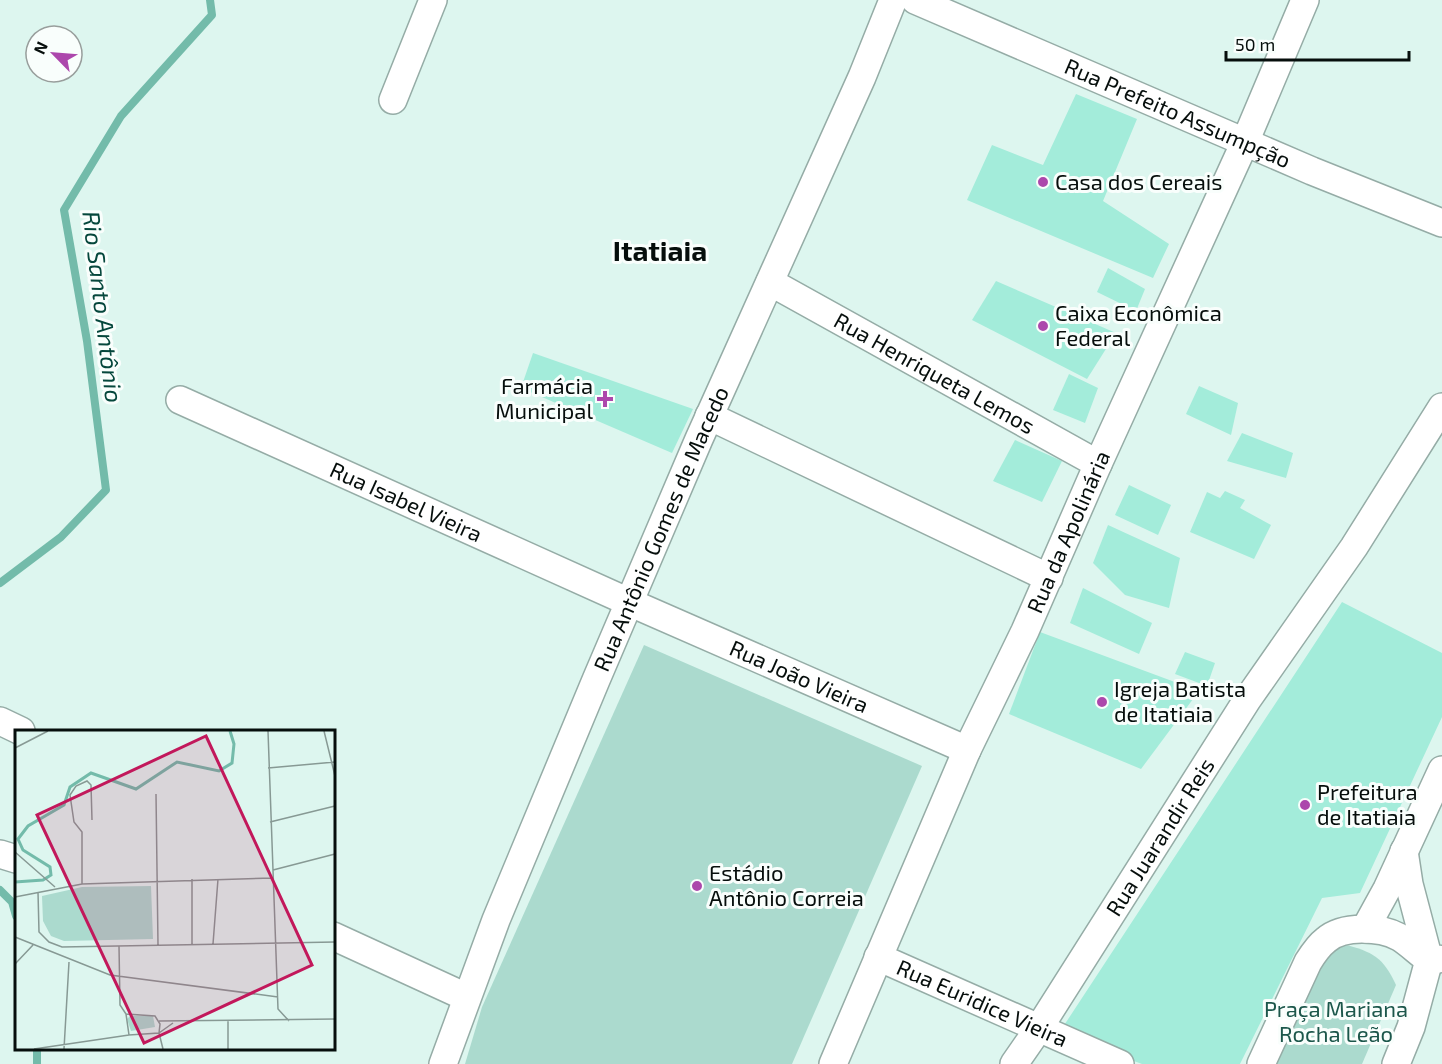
<svg xmlns="http://www.w3.org/2000/svg" width="1442" height="1064" viewBox="0 0 1442 1064" font-family="'Exo 2',sans-serif">
  <style>
    .green { fill: #abdace }
    .lines { fill: none; stroke-linecap: round; stroke-linejoin: round }
    .stream { stroke: #73bbaa; stroke-width: 8 }
    .building { fill: #a3ecda }
    .minor-casing { stroke: #95aca6; stroke-width: 30 }
    .minor { stroke: #fff; stroke-width: 27 }
    .poi-dot { fill: #ac47ac; stroke: #f9fefc; stroke-width: 2 }
    .labels { text-anchor: middle; stroke-width: 6; stroke-linejoin: round; paint-order: stroke }
    .street-label { font-size: 22px; fill: #060e0c; stroke: #f9fefc }
    .poi-label { font-size: 22px; fill: #060e0c; stroke: #f9fefc; text-anchor: start }
    .park-label { font-size: 22px; fill: #1c574b; stroke: #f9fefc }
    .water-label { font-size: 24px; font-style: italic; fill: #05473c; stroke: #f9fefc }
    .district-label { font-size: 28px; font-weight: bold; fill: #060e0c; stroke: #f9fefc }
    .inset-river { fill: none; stroke: #73bbaa; stroke-width: 3 }
    .inset-road { fill: none; stroke: #879994; stroke-width: 1.5 }
    .view { fill: #c2185b; fill-opacity: 0.15; stroke: #c2185b; stroke-width: 3 }
    .inset-edge { fill: none; stroke: #060e0c; stroke-width: 3 }
  </style>
  <rect width="100%" height="100%" fill="#ddf6ef"/>
  <g class="green">
    <polygon points="644,645 922,766 792,1064 465,1064 482,1007"/>
    <path d="M1343 944C1373 952 1383 957 1396 985L1362 1064H1271L1323 953Z"/>
  </g>
  <g class="lines">
    <g class="stream">
      <polyline points="0,583 61,537 106,490 87,341 64,210 121,116 212,15 210,0"/>
      <polyline points="0,890 12,902 16,916"/>
      <polyline points="37,1048 37,1064"/>
    </g>
  </g>
  <g class="building">
    <polygon points="1076,94 1137,119 1103,201 1169,244 1153,278 967,200 992,145 1043,165"/>
    <polygon points="1108,268 1145,289 1136,311 1097,292"/>
    <polygon points="996,281 1116,333 1087,379 972,320"/>
    <polygon points="533,353 693,409 672,453 521,388"/>
    <polygon points="1069,374 1098,388 1085,423 1053,410"/>
    <polygon points="1199,386 1238,403 1231,435 1186,414"/>
    <polygon points="1242,433 1293,453 1286,478 1227,461"/>
    <polygon points="1015,440 1062,461 1042,502 993,481"/>
    <polygon points="1129,485 1171,505 1158,535 1115,515"/>
    <polygon points="1225,491 1245,500 1240,508 1271,525 1254,559 1190,532 1207,492 1220,498"/>
    <polygon points="1108,525 1180,558 1169,608 1125,595 1093,563"/>
    <polygon points="1083,588 1152,623 1139,654 1070,623"/>
    <polygon points="1342,602 1442,653 1442,717 1360,893 1322,898 1240,1064 1142,1064 1059,1033"/>
    <polygon points="1040,632 1199,691 1141,769 1009,714"/>
    <polygon points="1185,652 1215,663 1207,686 1175,674"/>
  </g>
  <g class="lines">
    <g class="minor-casing">
      <g id="minor">
        <path id="s1" d="M915 0 1312 171 1442 223"/>
        <polyline points="393,100 433,0"/>
        <path id="s2" d="M770 282 1098 464"/>
        <path id="s3" d="M180 400 631 603 967 750"/>
        <polyline points="709,416 1049,578"/>
        <polyline points="0,721 21,731"/>
        <polyline points="1404,851 1409,884 1429,960 1438,959"/>
        <polyline points="0,854 16,859"/>
        <polyline points="1365,929 1387,889 1442,770"/>
        <polyline points="333,936 466,997"/>
        <path id="s4" d="M878 957 1120 1064"/>
        <path id="s5" d="M443 1064 496 920 596 680 699 439 862 77 893 0"/>
        <path id="s6" d="M833 1064 967 750 1025 631 1098 464 1245 142 1305 0"/>
        <path id="s7" d="M1014 1064 1039 1028 1247 700 1354 547 1442 407"/>
        <path d="M1261 1064 1308 962C1313 954 1318 946 1326 940 1343 925 1380 927 1399 937 1409 943 1419 953 1429 960L1411 1027 1396 1064"/>
      </g>
    </g>
    <use href="#minor" class="minor"/>
  </g>
  <g class="poi-dot">
    <circle cx="1043" cy="182" r="6"/>
    <circle cx="1043" cy="326" r="6"/>
    <path d="M602 390h6v6h6v6h-6v6h-6v-6h-6v-6h6z"/>
    <circle cx="1102" cy="702" r="6"/>
    <circle cx="1305" cy="805" r="6"/>
    <circle cx="697" cy="886" r="6"/>
  </g>
  <g class="labels">
    <g class="street-label">
      <text dy="8" stroke="none"><textPath href="#s1" startOffset="286">Rua Prefeito Assumpção</textPath></text>
      <text dy="8" stroke="none"><textPath href="#s2" startOffset="188">Rua Henriqueta Lemos</textPath></text>
      <text dy="8" stroke="none"><textPath href="#s3" startOffset="248">Rua Isabel Vieira</textPath></text>
      <text dy="8" stroke="none"><textPath href="#s5" startOffset="578">Rua Antônio Gomes de Macedo</textPath></text>
      <text dy="8" stroke="none"><textPath href="#s6" startOffset="582">Rua da Apolinária</textPath></text>
      <text dy="8" stroke="none"><textPath href="#s3" startOffset="678">Rua João Vieira</textPath></text>
      <text dy="8" stroke="none"><textPath href="#s7" startOffset="270">Rua Juarandir Reis</textPath></text>
      <text dy="8" stroke="none"><textPath href="#s4" startOffset="114">Rua Euridice Vieira</textPath></text>
    </g>
    <g class="poi-label">
      <text x="1055" y="190">Casa dos Cereais</text>
      <text x="1055" y="321">Caixa Econômica<tspan x="1055" dy="25">Federal</tspan></text>
      <text x="593" y="394" text-anchor="end">Farmácia<tspan x="593" dy="25">Municipal</tspan></text>
      <text x="1114" y="697">Igreja Batista<tspan x="1114" dy="25">de Itatiaia</tspan></text>
      <text x="1317" y="800">Prefeitura<tspan x="1317" dy="25">de Itatiaia</tspan></text>
      <text x="709" y="881">Estádio<tspan x="709" dy="25">Antônio Correia</tspan></text>
    </g>
    <g class="park-label">
      <text x="1336" y="1017">Praça Mariana<tspan x="1336" dy="25">Rocha Leão</tspan></text>
    </g>
    <g class="water-label">
      <text transform="translate(102 307) rotate(83)" y="8">Rio Santo Antônio</text>
    </g>
    <g class="district-label">
      <text x="660" y="261">Itatiaia</text>
    </g>
  </g>
  <g transform="translate(15 730)">
    <rect width="320" height="320" fill="#ddf6ef"/>
    <path d="M136 156 138 209 49 211 36 206 28 191 27 166 67 157ZM115 286H138L140 297 116 301 112 289Z" fill="#abdace"/>
    <path class="inset-river" d="M0 152 28 150 36 145 35 137 8 120 3 109 13 96 49 75 55 57 76 43 121 59 162 32 204 41 217 33 219 14 215 1"/>
    <path class="inset-road" d="M253 1 263 279 274 291M309 1 320 46M0 18 33 1M253 38 320 32M141 64 143 215M255 92 320 76M0 122 40 157M258 140 320 124M67 154V102L59 92 55 65 61 56 72 51 76 55 77 90M23 162 24 202 34 212 47 217 320 212M0 167 67 154 258 148M0 207 95 245 263 267M198 214 203 149M177 215V149M104 216 105 275 111 284M0 234 18 215M111 284 140 286 145 294 144 303 114 305ZM144 291 320 289M19 319 114 305M49 319 54 232M148 319 144 303 158 293M213 319V291"/>
    <path class="view" d="M191 6 297 235 129 313 22 85Z"/>
    <rect width="320" height="320" class="inset-edge"/>
  </g>
  <g transform="translate(54 54) rotate(295)"><circle r="28" fill="#f9fefc" stroke="#989e9c" stroke-width="1.5"/>
  <path d="M0-4.5L10 22L0 15L-10 22Z" fill="#ac47ac"/>
  <text y="-9" font-size="16" font-weight="bold" text-anchor="middle" fill="#060e0c">N</text>
  </g>
  <path d="M1226 51v9h183v-9" fill="none" stroke="#060e0c" stroke-width="3"/>
  <text x="1235" y="51" font-size="18" fill="#060e0c" stroke="#f9fefc" stroke-width="4.5" paint-order="stroke">50 m</text>
</svg>
